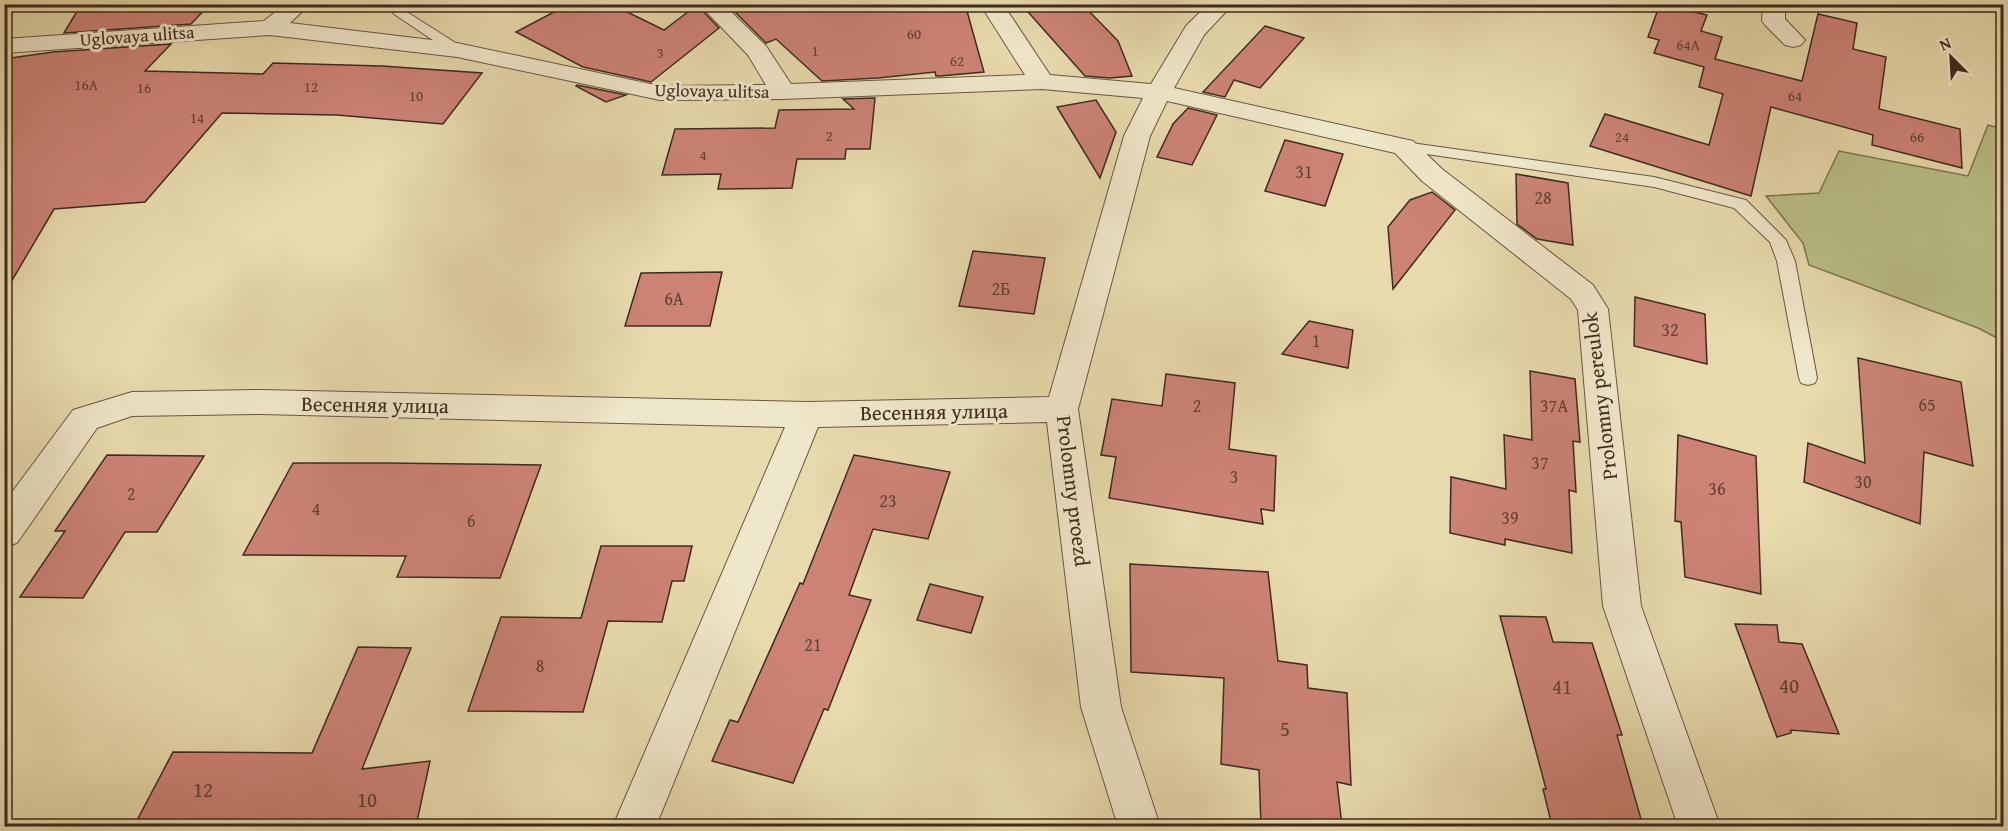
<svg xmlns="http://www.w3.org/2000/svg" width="2008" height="831" viewBox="0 0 2008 831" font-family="'Gentium Book Plus',serif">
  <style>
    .green { fill: #babe86; stroke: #7c7452; stroke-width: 1.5 }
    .building { fill: #cc8375; stroke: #3f2b1e; stroke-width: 1.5 }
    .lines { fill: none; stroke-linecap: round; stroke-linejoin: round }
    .service-casing { stroke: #695742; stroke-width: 2 }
    .minor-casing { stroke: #695742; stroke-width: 2 }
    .service { fill: #efe7c9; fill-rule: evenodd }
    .minor { fill: #efe7c9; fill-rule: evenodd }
    .labels { text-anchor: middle; stroke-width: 6; stroke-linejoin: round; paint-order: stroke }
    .far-number-label { font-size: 15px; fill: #624134 }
    .far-street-label { font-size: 18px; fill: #3f2b1e; stroke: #efe7c9 }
    .number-label { font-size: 18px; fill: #624134 }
    .street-label { font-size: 21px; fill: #3f2b1e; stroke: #efe7c9 }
    .near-number-label { font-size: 21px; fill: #624134 }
  </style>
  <rect width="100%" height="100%" fill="#e7daac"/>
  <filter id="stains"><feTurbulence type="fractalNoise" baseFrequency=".00333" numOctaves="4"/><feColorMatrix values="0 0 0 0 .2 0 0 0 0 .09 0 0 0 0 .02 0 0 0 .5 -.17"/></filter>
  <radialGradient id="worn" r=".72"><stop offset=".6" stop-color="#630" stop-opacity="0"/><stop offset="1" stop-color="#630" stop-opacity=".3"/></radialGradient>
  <polygon class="green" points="1988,125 2003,129 2003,341 1978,328 1809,265 1803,243 1766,196 1819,193 1839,151 1968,176"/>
  <g class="building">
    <polygon points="100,4 210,4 191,24 64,33 79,8"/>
    <polygon points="569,4 611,4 664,30 697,5 719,28 651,82 583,67 516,32"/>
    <polygon points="727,4 965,4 984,72 940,76 936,76 935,72 878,78 822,81 776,39 766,43"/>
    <polygon points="1021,4 1072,4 1078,11 1087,9 1118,41 1132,76 1110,78 1085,76"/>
    <polygon points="1660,4 1707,15 1701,31 1722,37 1715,59 1802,81 1818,14 1857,23 1853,49 1886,57 1879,109 1960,129 1962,168 1872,145 1873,135 1771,107 1751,196 1590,146 1605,114 1709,145 1723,94 1699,87 1704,67 1654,53 1659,40 1648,37"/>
    <polygon points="1265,26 1304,38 1260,88 1234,80 1225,97 1203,92"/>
    <polygon points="171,44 145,71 263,74 273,63 382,66 482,73 443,124 337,115 222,113 145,202 54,209 4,294 4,59 53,52"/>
    <polygon points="577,85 626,95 606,102 576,86"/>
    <polygon points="875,98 870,149 846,149 845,159 797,159 792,188 718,189 721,174 662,175 675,129 775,128 779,110 854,109 843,99"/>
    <polygon points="1096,100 1116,132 1100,178 1057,107"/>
    <polygon points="1188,108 1217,115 1192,165 1157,157 1173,124"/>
    <polygon points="1285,140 1343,154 1325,206 1265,191"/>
    <polygon points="1516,174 1568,183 1573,245 1537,239 1517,224"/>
    <polygon points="1432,192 1455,210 1393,289 1388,227 1410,200"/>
    <polygon points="973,251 1045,258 1034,314 959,306"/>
    <polygon points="722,272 710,326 625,326 641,273"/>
    <polygon points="1635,297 1705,314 1707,364 1634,346"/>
    <polygon points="1309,321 1353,330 1348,368 1282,354"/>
    <polygon points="1858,358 1961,382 1973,466 1924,452 1920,524 1804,482 1808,443 1865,463"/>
    <polygon points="1530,371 1575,379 1580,442 1573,441 1576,492 1569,490 1572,553 1505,539 1505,545 1450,533 1451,477 1506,489 1504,435 1532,440"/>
    <polygon points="1166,374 1235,383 1229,449 1276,456 1274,511 1261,509 1263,524 1109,498 1116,457 1101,455 1112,399 1162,406"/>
    <polygon points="1678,435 1756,456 1761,594 1685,577 1681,522 1675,521"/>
    <polygon points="107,455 204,456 157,532 125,532 83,598 20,597 65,531 55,531"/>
    <polygon points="854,455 950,472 928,539 873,529 849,595 871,600 828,710 824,709 793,783 712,761 730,720 738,722 800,583 803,584"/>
    <polygon points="293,463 386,463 541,465 500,578 397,577 406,556 243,555"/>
    <polygon points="601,546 692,546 684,581 672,581 662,622 608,621 583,712 468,711 501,617 581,618"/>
    <polygon points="1130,564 1268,572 1278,661 1307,665 1308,688 1347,693 1351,785 1337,782 1342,826 1261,826 1259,770 1221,764 1224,678 1131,672"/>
    <polygon points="930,584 983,597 971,633 917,620"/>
    <polygon points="1500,616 1546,617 1553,642 1592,643 1622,735 1617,735 1643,826 1552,826 1543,789 1546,789"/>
    <polygon points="1735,624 1777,625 1779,642 1802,644 1839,734 1791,730 1791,733 1777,737"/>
    <polygon points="358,647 411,648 362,769 430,761 416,826 134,826 173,752 312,753"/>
  </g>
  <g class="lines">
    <g class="service-casing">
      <g id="service">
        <polygon points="399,7 462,47 464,50 462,53 452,53 394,14 392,11 394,8"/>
        <polygon points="1404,142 1654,177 1746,200 1786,240 1795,261 1817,378 1815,383 1808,385 1801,383 1799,378 1777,261 1770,242 1734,208 1654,187 1399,150 1396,147 1399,144"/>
      </g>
    </g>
    <g class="minor-casing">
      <g id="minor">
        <polygon points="285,4 310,4 290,23 457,43 660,86 766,85 748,55 699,4 723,4 766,46 791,84 1025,75 980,4 1003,4 1050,75 1151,84 1186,26 1208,4 1233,4 1204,35 1174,88 1413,141 1442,169 1593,285 1608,309 1641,606 1720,826 1678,826 1603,606 1578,310 1571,299 1422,181 1395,153 1167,101 1150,136 1078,409 1121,707 1160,826 1118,826 1081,707 1047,422 818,427 656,826 613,826 785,427 261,414 132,416 97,428 17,543 4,547 4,503 73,410 132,392 261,390 807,402 1049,397 1124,136 1143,98 1042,89 783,99 660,100 457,57 270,35 4,53 4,39 264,21"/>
        <polygon points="1763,4 1785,4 1785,19 1805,40 1801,45 1793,47 1785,45 1766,26 1762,21"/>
      </g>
    </g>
    <use href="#service" class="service"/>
    <use href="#minor" class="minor"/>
  </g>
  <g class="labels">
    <g class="far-number-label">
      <text x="914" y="39">60</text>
      <text x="1688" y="50">64А</text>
      <text x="815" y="56">1</text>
      <text x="660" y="58">3</text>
      <text x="957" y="66">62</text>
      <text x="86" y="90">16А</text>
      <text x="311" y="92">12</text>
      <text x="144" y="93">16</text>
      <text x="416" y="101">10</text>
      <text x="1795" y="101">64</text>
      <text x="197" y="123">14</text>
      <text x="829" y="141">2</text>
      <text x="1622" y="142">24</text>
      <text x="1917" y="142">66</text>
      <text x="703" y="160">4</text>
    </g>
    <g class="far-street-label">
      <text transform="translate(137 36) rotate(-4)" y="6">Uglovaya ulitsa</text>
      <text transform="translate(712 91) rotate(1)" y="6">Uglovaya ulitsa</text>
    </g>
    <g class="number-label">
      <text x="1304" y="178">31</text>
      <text x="1543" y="204">28</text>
      <text x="1001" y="295">2Б</text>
      <text x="674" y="305">6А</text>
      <text x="1670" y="336">32</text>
      <text x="1316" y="347">1</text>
      <text x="1927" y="411">65</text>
      <text x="1197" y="412">2</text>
      <text x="1554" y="412">37А</text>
      <text x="1540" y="469">37</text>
      <text x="1234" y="483">3</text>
      <text x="1863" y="488">30</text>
      <text x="1717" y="495">36</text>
      <text x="131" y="500">2</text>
      <text x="888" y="507">23</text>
      <text x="316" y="515">4</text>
      <text x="1510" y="524">39</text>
      <text x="471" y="527">6</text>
      <text x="813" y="651">21</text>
      <text x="540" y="672">8</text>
    </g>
    <g class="street-label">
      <text transform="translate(1600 396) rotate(-97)" y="7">Prolomny pereulok</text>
      <text transform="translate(375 405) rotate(1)" y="7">Весенняя улица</text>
      <text transform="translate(934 412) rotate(-1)" y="7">Весенняя улица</text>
      <text transform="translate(1073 491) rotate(83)" y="7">Prolomny proezd</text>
    </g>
    <g class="near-number-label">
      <text x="1789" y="693">40</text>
      <text x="1562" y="694">41</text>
      <text x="1285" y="736">5</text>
      <text x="203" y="797">12</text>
      <text x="367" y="807">10</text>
    </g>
  </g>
  <rect width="2008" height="831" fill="none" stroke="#e7daac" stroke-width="24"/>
  <rect x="6" y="6" width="1996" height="819" fill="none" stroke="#3f2b1e" stroke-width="3"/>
  <rect x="12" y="12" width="1984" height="807" fill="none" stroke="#3f2b1e" stroke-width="1.5"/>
  <g transform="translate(1951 57) rotate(336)" stroke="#efe7c9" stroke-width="4.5" paint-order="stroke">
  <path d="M0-4.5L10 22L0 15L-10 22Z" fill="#3f2b1e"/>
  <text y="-9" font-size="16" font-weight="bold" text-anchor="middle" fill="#3f2b1e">N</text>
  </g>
  <rect width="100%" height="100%" filter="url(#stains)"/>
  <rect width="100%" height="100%" fill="url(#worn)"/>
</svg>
